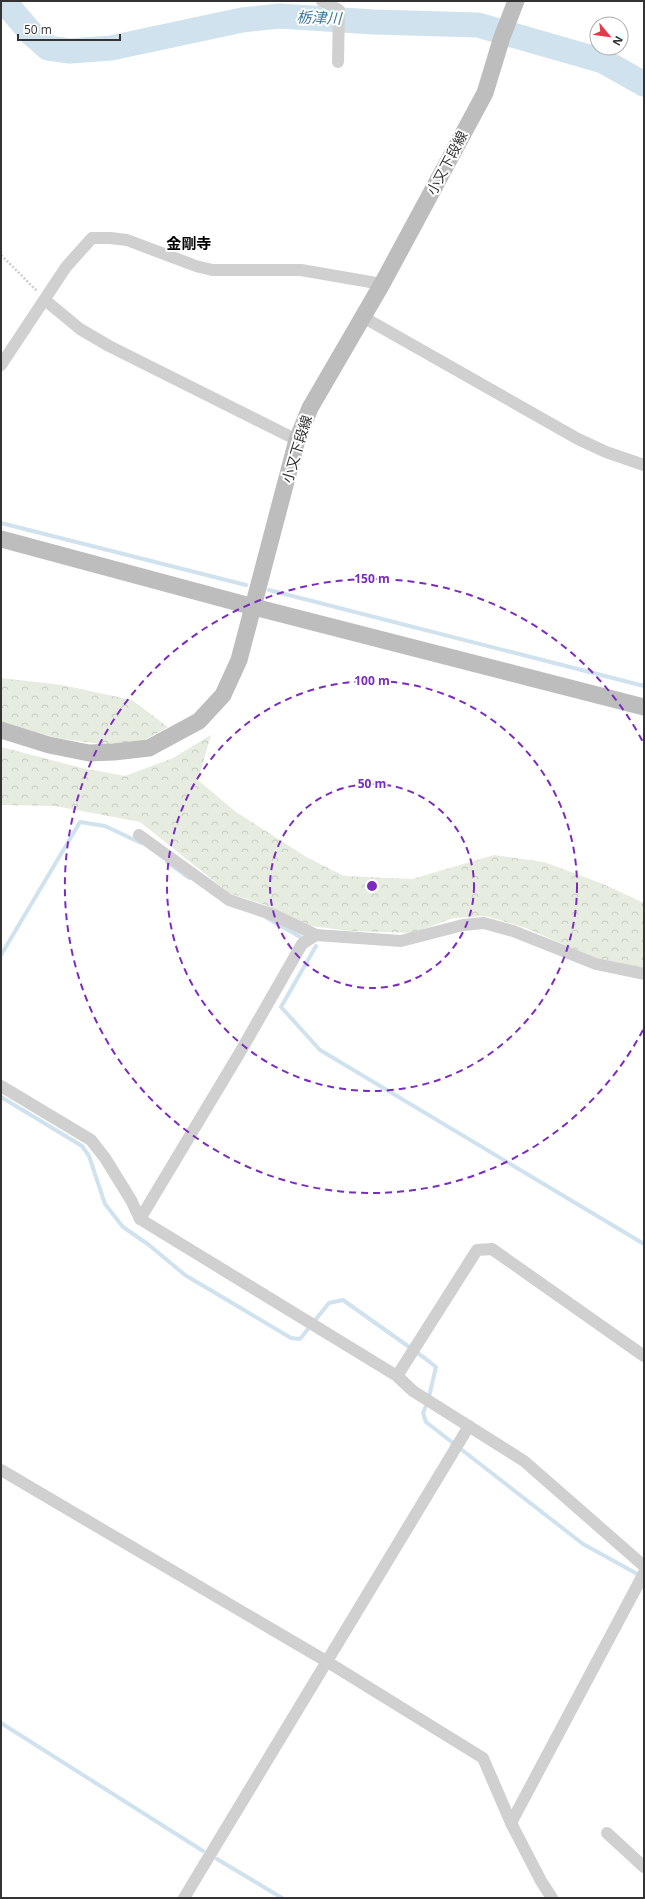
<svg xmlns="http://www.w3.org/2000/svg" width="645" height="1899" viewBox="0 0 645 1899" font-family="'Open Sans','Noto Sans JP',sans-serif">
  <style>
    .forest { fill: url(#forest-crowns) }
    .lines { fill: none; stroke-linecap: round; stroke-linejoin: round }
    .stream { stroke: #cfe2ee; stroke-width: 4 }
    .river { stroke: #cfe2ee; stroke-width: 25 }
    .path { stroke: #cdcdcd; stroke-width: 2.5; stroke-dasharray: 2 2; stroke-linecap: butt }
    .street { stroke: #d0d0d0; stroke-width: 12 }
    .secondary { stroke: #bdbdbd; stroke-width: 17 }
    .ring { fill: none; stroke: #7b2cbf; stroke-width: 2; stroke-dasharray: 7 5 }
    .labels { text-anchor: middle; stroke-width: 4; stroke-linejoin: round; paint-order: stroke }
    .street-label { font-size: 14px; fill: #333; stroke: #fff }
    .water-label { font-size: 15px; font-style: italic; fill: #3f7597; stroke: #fff }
    .neighbourhood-label { font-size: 15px; font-weight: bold; fill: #000; stroke: #fff }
    .centre { fill: #7b2cbf; stroke: #fff; stroke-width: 2 }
    .ring-label { font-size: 12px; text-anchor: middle; font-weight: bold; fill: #7b2cbf; stroke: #fff; stroke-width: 4; stroke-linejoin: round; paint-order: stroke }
  </style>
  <defs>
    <pattern id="forest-crowns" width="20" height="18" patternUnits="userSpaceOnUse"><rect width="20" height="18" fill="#e6ecdf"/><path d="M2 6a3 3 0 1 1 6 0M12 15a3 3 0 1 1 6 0" fill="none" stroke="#c6cbc0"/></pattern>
  </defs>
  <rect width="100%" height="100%" fill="#fff"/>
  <g class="forest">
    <polygon points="1,678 62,685 132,700 168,727 141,742 108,745 57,738 1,722"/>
    <polygon points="211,735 198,780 236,812 308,858 344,876 412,879 494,855 544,862 603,884 644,903 644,970 592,957 526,928 486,916 453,918 413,933 351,931 311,926 265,905 229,893 140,822 55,806 1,805 1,747 82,768 125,776 173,758"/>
  </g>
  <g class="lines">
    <g class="stream">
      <polyline points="1,523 246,585"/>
      <polyline points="269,590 644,686"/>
      <polyline points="167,862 189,878"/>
      <polyline points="267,918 302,938"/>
      <polyline points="316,946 281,1007 320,1050 644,1244"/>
      <polyline points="1,955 80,822 105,826 141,843"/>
      <polyline points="1,1097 82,1146 89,1156 105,1204 123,1227 149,1245 185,1275 291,1338 300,1339 329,1303 343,1300 426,1359 436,1367 428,1401 423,1413 426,1422 583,1544 641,1576"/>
      <polyline points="1,1723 203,1851"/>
      <polyline points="217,1859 282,1898"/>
    </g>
    <polyline class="river" points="6,1 13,12 32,34 48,48 70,51 111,48 242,20 279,16 374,22 478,25 603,61 644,84"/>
    <polyline class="path" points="1,255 37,291"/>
    <g class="street">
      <polyline points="322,1 339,10 338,62"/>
      <polyline points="45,300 80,329 109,346 297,440"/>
      <polyline points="363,317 578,439 606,452 644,465"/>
      <polyline points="1,365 66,267 92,238 110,238 127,240 196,266 212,270 301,270 382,284"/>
      <polyline points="139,835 229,900 274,915 316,935"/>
      <polyline points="1,1086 91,1140 105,1158 131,1200 140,1219 397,1376 413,1391 524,1461 644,1566"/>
      <polyline points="140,1219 239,1054 302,944 316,935 401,941 463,925 484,923 513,931 596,964 644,974"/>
      <polyline points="397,1376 477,1250 492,1249 644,1356"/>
      <polyline points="1,1470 326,1661 483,1758 511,1823 541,1881 552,1898"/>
      <polyline points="511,1823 644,1573"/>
      <polyline points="607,1833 644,1867"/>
      <polyline points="184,1898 469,1426"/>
    </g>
    <g class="secondary">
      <polyline points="1,539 254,607 644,707"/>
      <polyline points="1,730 49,745 89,753 114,752 149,748 199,721 223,695 239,660 297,440 310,408 382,284 485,93 502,37 516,1"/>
    </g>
  </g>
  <g class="ring">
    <circle cx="372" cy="886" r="102"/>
    <circle cx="372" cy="886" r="205"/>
    <path d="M643 1030A307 307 0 1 1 643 742"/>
  </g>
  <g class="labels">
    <g class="street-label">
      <text transform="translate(447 163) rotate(-62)" y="5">小又下段線</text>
      <text transform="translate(297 449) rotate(-73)" y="5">小又下段線</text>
    </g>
    <g class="water-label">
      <text transform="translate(319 18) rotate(2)" y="5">栃津川</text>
    </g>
    <g class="neighbourhood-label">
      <text x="189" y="249">金剛寺</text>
    </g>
  </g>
  <circle cx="372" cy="886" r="6" class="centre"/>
  <g class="ring-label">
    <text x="372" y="583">150 m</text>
    <text x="372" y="685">100 m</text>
    <text x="372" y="788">50 m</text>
  </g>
  <rect width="645" height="1899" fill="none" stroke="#333333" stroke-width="4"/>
  <g transform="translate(609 36) rotate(119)"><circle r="19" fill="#ffffff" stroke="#adadad"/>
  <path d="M0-3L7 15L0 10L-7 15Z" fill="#e63946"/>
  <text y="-6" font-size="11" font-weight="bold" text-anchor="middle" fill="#333333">N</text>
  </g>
  <path d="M18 34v6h102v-6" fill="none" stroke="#333333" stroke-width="2"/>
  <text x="24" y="34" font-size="12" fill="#333333" stroke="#ffffff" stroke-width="3" paint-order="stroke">50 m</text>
</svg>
